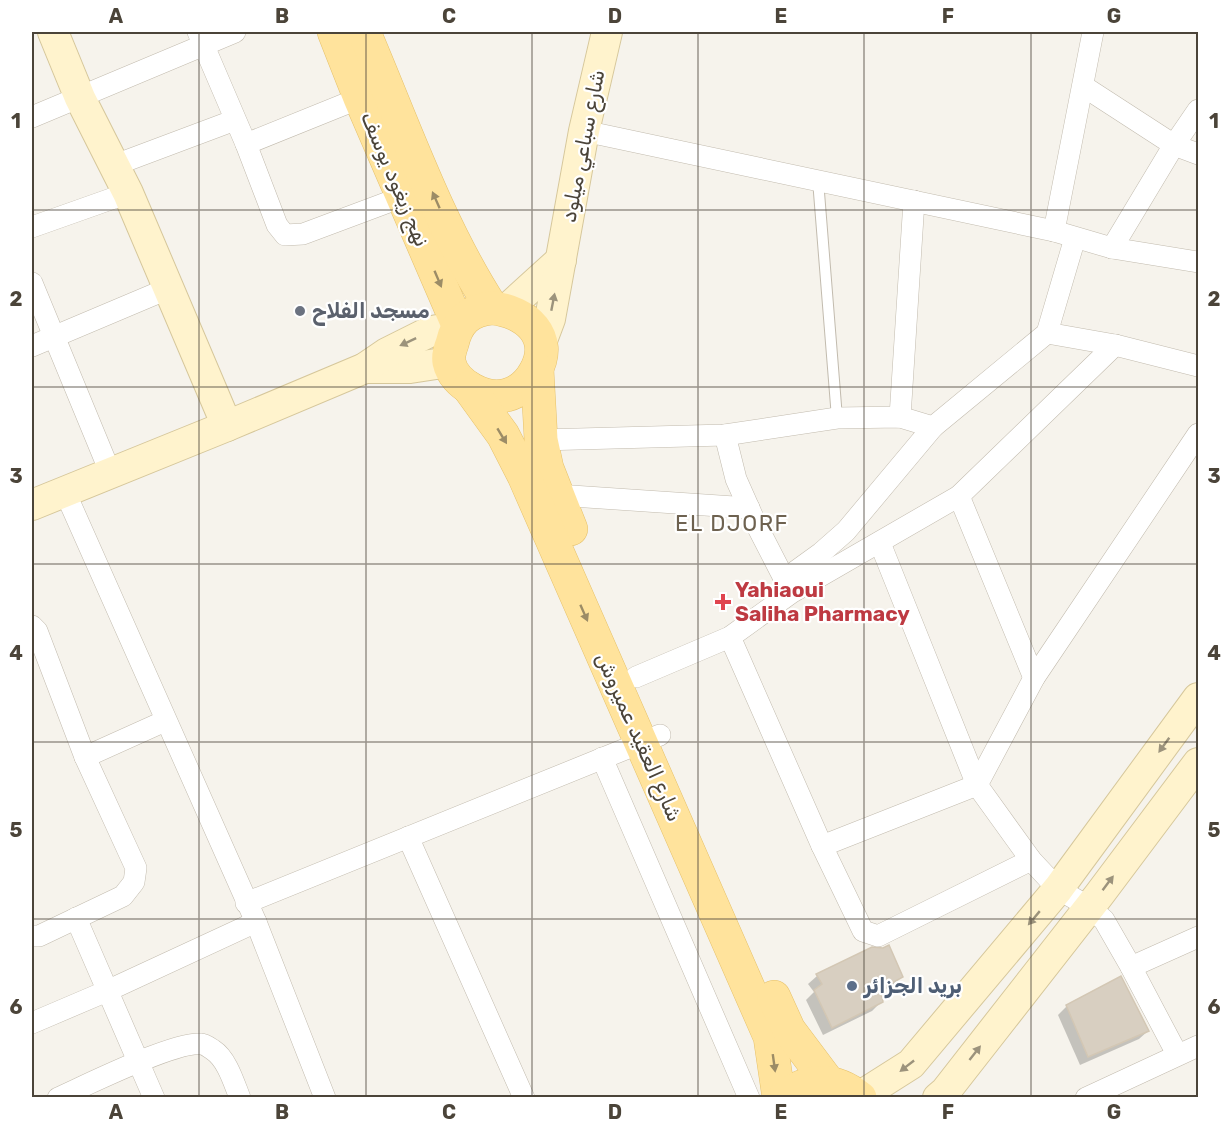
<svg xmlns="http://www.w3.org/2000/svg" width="1230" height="1129" viewBox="0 0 1230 1129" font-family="Rubik,Vazirmatn,sans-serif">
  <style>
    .shadow { fill: #0003 }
    .building { fill: #d8cfc1; stroke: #d3c7b4; stroke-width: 1.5 }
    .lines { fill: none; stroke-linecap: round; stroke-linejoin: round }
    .lane-casing { stroke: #c2bbae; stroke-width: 12 }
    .street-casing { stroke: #c2bbae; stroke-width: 22 }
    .secondary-casing { stroke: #d6c79b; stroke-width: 32 }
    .primary-casing { stroke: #e6c16a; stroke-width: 34 }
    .lane { stroke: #fff; stroke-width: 10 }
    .street { stroke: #fff; stroke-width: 21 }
    .secondary { stroke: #fff3cd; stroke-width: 30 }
    .primary { stroke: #ffe39c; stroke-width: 33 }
    .oneway { fill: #9c8c66 }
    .oneway2 { fill: #9c937c }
    .grid { fill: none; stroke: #4b4439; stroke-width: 1.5; stroke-opacity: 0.55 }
    .worship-dot { fill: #6b7280; stroke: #fff; stroke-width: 2 }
    .health-dot { fill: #e0444e; stroke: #fff; stroke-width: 2 }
    .service-dot { fill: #5c6f8a; stroke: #fff; stroke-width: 2 }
    .labels { text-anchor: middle; stroke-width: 4.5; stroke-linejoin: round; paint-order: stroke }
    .street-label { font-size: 21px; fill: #4b4439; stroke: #fff }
    .worship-label { font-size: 21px; font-weight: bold; fill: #5b616d; stroke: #fff; text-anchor: start }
    .health-label { font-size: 21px; font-weight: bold; fill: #be3a42; stroke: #fff; text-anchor: start }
    .service-label { font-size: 21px; font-weight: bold; fill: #4e5e75; stroke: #fff; text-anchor: start }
    .neighbourhood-label { font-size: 22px; letter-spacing: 1.5px; fill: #6e6250; stroke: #fff }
    .neatline { fill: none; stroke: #4b4439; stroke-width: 2 }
    .grid-label { font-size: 20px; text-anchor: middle; font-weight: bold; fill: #4b4439 }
  </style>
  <rect width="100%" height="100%" fill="#f6f3ec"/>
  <g class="shadow">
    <polygon points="872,949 901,976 893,985 880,992 881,1002 872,1011 823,1035 806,1000 814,992 808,984 817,976"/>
    <polygon points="1067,1006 1148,1031 1139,1039 1080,1065 1058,1015"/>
  </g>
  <g class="building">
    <polygon points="889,945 903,977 881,989 883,1002 832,1028 814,990 822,984 816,974 872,947 883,948"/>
    <polygon points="1121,976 1149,1031 1088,1057 1066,1005"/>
  </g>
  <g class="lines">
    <g class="lane-casing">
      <polyline id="lane" points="818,180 837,418"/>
    </g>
    <g class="street-casing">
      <g id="street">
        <polyline points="198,32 246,144 277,225 285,235 303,234 402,197"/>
        <polyline points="1083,86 1174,145 1198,154"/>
        <polyline points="32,117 235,32"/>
        <polyline points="584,131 1054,231 1112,248 1198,262"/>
        <polyline points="246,144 360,98"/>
        <polyline points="115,165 235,120"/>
        <polyline points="32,227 128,193"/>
        <polyline points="1054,231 1093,32"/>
        <polyline points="1112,248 1174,145 1198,110"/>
        <polyline points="32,283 110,472"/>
        <polyline points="1047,333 1115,345 1198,366"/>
        <polyline points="32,346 167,289"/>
        <polyline points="900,417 914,201"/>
        <polyline points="725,435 736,479 756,524 791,592"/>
        <polyline points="541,440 725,435 837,418 900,417 933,427"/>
        <polyline points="65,492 256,922 325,1098"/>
        <polyline points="557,495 749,508"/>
        <polyline points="959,496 1034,678"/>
        <polyline points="880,543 977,785 1031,860 1058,889 1089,907 1104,920 1131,967 1177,1054"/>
        <polyline points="785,579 821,553 846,531 933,427 1047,333 1075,238"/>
        <polyline points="32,626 37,631 85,757 136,868 134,882 123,896 39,936 32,936"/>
        <polyline points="730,637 822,846 863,931 878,936 1031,860"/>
        <polyline points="636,677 730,637 791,593 959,496 1115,345"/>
        <polyline points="85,757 165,721"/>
        <polyline points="602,758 749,1098"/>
        <polyline points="408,837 524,1098"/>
        <polyline points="822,846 977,785 1034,678 1198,434"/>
        <polyline points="246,903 660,735"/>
        <polyline points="76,918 154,1098"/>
        <polyline points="1131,967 1198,937"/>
        <polyline points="32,1023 107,991 256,922"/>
        <path d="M58 1098C87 1085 175 1041 201 1044 205 1044 210 1048 213 1050 227 1059 234 1083 240 1098"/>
        <polyline points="1086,1098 1198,1046"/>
      </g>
    </g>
    <g class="secondary-casing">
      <g id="secondary">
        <polyline points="53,32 80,98 128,193 227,426"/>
        <polyline points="507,309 561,260"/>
        <polyline points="541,343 550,319 584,131 607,32"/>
        <polyline points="365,368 410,368 449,362"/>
        <polyline points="32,505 227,426 365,368 387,353 429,332 437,330 455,333"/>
        <polyline points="859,1097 911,1064 1058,889 1198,698"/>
        <polyline points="938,1098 945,1092 1099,895 1198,763"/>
      </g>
    </g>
    <g class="primary-casing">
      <g id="primary">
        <polyline points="334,32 360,98 458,325"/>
        <path d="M364 32C403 123 438 225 492 308"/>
        <path d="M492 308C526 311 555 337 535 372 529 383 519 392 507 395 486 401 454 385 449 362 448 357 450 349 452 344 457 322 469 310 492 308Z"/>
        <polyline points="537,369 541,440 547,468 571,529"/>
        <polyline points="469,388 503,435 524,476 770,1037 779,1098"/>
        <polyline points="774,997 789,1030 828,1082"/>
        <path d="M784 1098C808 1077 836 1078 860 1098"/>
      </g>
    </g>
    <use href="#lane" class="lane"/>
    <use href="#street" class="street"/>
    <use href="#secondary" class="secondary"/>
    <use href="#primary" class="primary"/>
  </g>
  <defs><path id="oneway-solid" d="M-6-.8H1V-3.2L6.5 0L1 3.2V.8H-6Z" transform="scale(1.5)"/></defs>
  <g class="oneway">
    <use href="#oneway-solid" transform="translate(436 200) rotate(-114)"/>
    <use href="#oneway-solid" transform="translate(438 279) rotate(67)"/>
    <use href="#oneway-solid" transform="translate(502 436) rotate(59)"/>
    <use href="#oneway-solid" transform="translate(584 613) rotate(66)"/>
    <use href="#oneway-solid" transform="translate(774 1063) rotate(82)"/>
  </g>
  <g class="oneway2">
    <use href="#oneway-solid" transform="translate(553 302) rotate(-79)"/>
    <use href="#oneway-solid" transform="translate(408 342) rotate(155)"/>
    <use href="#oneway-solid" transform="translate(1164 745) rotate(126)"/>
    <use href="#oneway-solid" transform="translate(1108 883) rotate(-53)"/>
    <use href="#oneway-solid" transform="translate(1034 918) rotate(130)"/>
    <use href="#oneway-solid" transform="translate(975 1053) rotate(-52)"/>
    <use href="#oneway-solid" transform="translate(907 1066) rotate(142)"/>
  </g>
  <path class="grid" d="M199 32V1098M366 32V1098M532 32V1098M698 32V1098M864 32V1098M1031 32V1098M32 210H1198M32 387H1198M32 564H1198M32 742H1198M32 919H1198"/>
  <circle class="worship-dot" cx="300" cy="311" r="6"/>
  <path class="health-dot" d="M720 593h6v6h6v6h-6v6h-6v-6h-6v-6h6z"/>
  <circle class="service-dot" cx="852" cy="986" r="6"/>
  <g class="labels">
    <g class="street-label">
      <text transform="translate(583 146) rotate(-79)" y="7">شارع سباعي ميلود</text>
      <text transform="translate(395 179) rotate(67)" y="7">نهج زيغود يوسف</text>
      <text transform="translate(639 737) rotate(66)" y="7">شارع العقيد عميروش</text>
    </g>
    <g class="worship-label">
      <text x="312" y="318">مسجد الفلاح</text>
    </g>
    <g class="health-label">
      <text x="735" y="597">Yahiaoui<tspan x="735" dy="24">Saliha Pharmacy</tspan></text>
    </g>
    <g class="service-label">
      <text x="864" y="993">بريد الجزائر</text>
    </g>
    <g class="neighbourhood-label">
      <text x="732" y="531">EL DJORF</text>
    </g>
  </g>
  <rect width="1230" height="1129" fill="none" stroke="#ffffff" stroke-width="66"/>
  <rect x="33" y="33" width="1164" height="1063" class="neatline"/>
  <g class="grid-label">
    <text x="116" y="23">A</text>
    <text x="282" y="23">B</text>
    <text x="449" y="23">C</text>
    <text x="615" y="23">D</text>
    <text x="781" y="23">E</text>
    <text x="948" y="23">F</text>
    <text x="1114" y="23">G</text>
    <text x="16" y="128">1</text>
    <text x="1214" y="128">1</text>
    <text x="16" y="306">2</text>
    <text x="1214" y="306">2</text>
    <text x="16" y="483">3</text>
    <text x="1214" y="483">3</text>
    <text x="16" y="660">4</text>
    <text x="1214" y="660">4</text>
    <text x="16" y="837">5</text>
    <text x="1214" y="837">5</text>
    <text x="16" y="1014">6</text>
    <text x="1214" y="1014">6</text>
    <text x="116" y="1119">A</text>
    <text x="282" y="1119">B</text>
    <text x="449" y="1119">C</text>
    <text x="615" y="1119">D</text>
    <text x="781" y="1119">E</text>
    <text x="948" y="1119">F</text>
    <text x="1114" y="1119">G</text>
  </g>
</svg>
